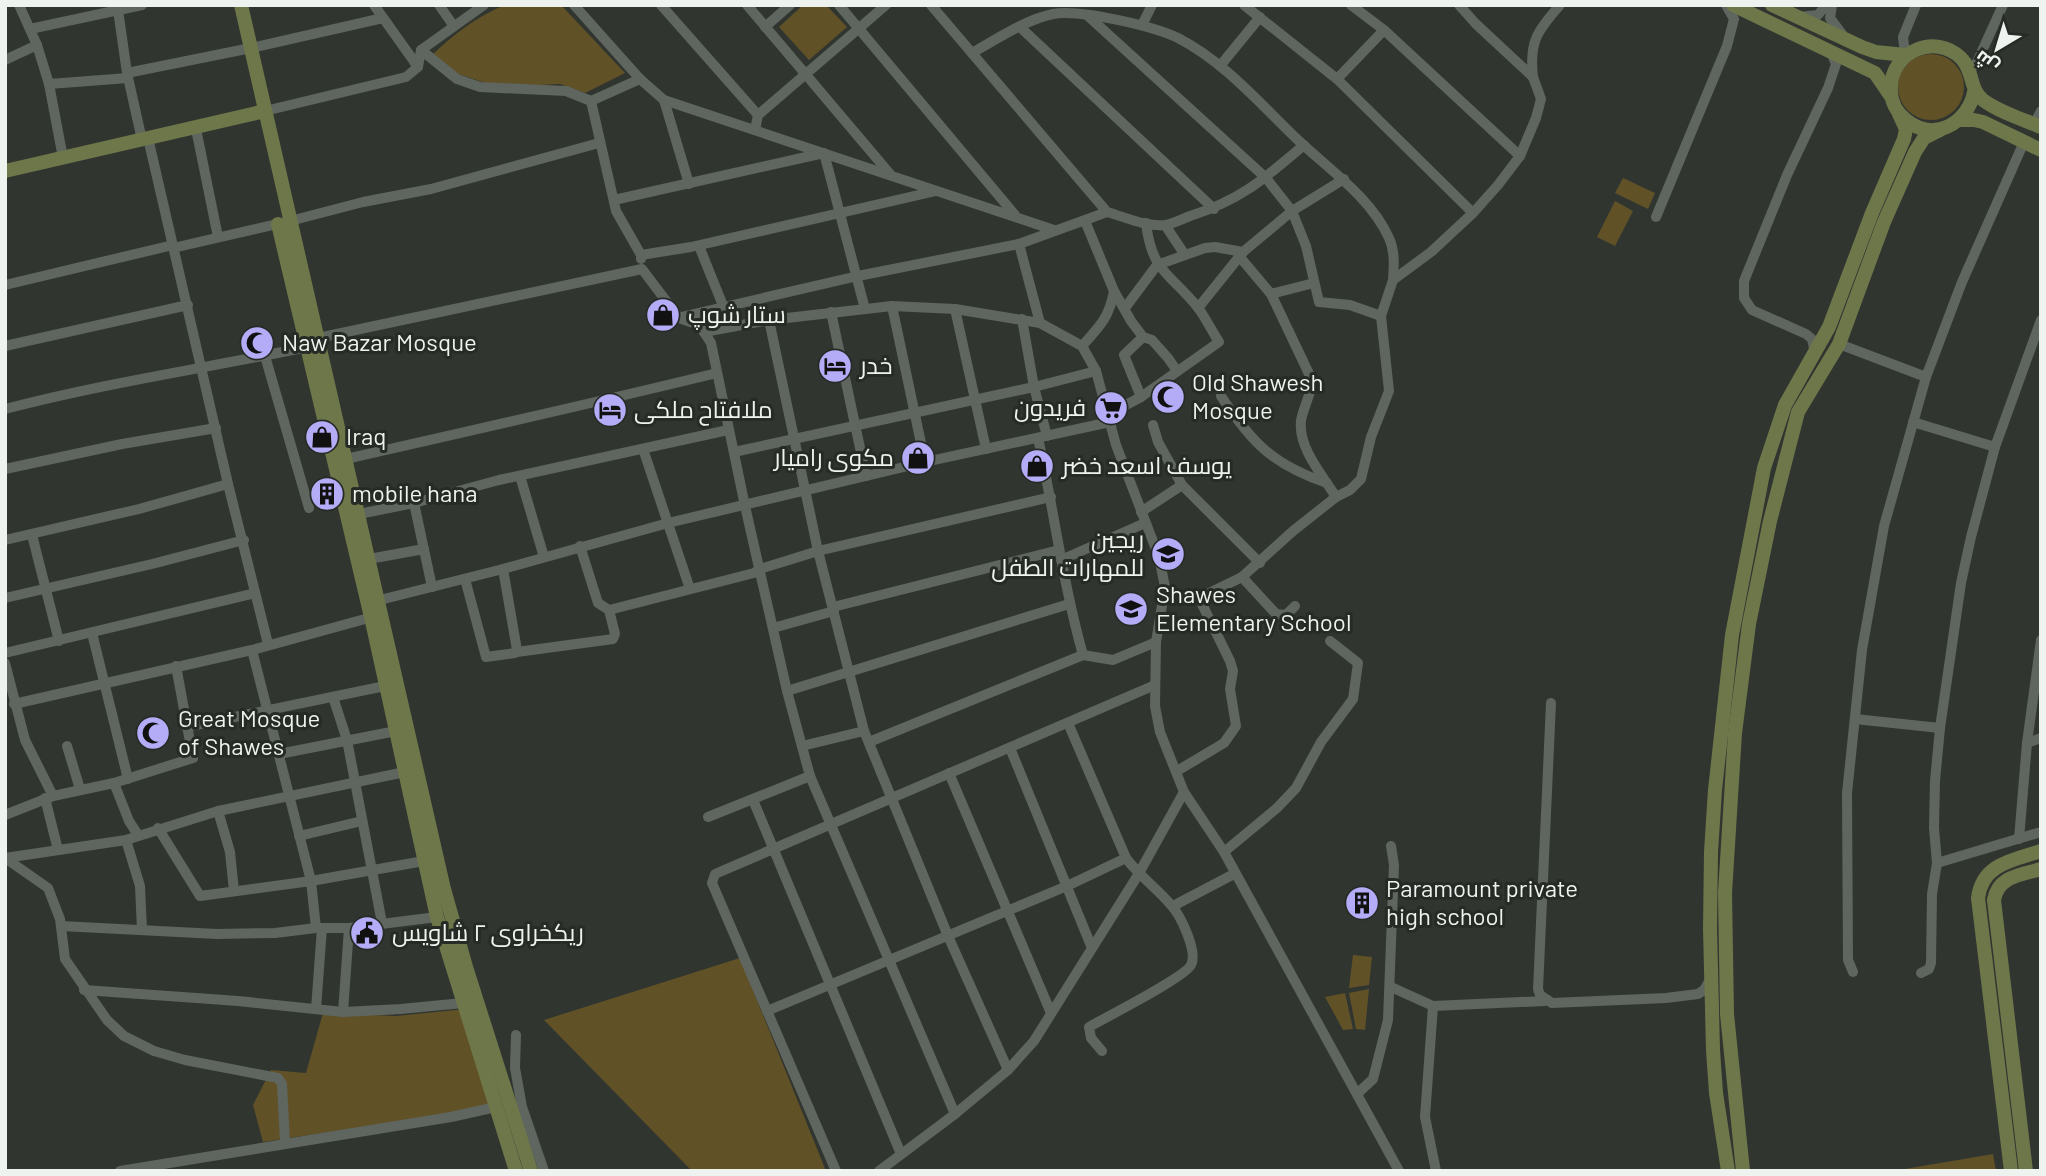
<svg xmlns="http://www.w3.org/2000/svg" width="2046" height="1176" viewBox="0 0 2046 1176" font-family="Barlow,Cairo,sans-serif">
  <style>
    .green { fill: #615127 }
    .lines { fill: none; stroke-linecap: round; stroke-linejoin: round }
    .street { stroke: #5f655f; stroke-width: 10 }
    .secondary { stroke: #6e774a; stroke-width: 14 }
    .labels { text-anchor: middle; stroke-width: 6; stroke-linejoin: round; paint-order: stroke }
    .poi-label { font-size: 24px; fill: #eff3ef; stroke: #262b26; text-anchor: start }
  </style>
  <rect width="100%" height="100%" fill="#303530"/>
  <g class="green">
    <path d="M505 5H561L625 73 585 93 560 84 498 87 452 72 431 56C453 35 477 16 505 5Z"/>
    <polygon points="803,5 826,5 847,27 809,60 779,27"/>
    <circle cx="1931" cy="87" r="33"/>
    <polygon points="1623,178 1655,193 1648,209 1615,193"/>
    <polygon points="1615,201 1633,211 1615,246 1597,237"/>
    <polygon points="1353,955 1372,957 1369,985 1349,988"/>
    <polygon points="740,958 826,1171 692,1171 544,1020"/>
    <polygon points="1369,989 1365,1030 1356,1029 1349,993"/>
    <polygon points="1345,993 1353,1029 1343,1030 1325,997"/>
    <polygon points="465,1009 496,1107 263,1142 253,1105 271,1070 306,1073 323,1013 396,1016"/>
    <polygon points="1993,1154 1996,1171 1893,1171"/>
  </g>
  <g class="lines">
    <g class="street">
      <polyline points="374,5 418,67"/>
      <polyline points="439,5 453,25"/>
      <polyline points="574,5 640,79 664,100 1054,230"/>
      <polyline points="661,5 758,115"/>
      <polyline points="747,5 890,174"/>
      <polyline points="839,5 1015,215"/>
      <path d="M931 5 1107 212C1125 217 1146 227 1165 225 1173 224 1182 219 1190 216 1241 200 1264 179 1304 145"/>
      <polyline points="1244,5 1337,79 1473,213"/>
      <polyline points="1351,5 1384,30 1520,156"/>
      <polyline points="1832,5 1830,18 1842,34"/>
      <polyline points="118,10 127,73 142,140"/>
      <polyline points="1088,16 1266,178 1292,211 1306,246 1319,302 1350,305 1381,316"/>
      <polyline points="1799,17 1818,15 1826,5"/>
      <polyline points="1142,25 1152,5"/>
      <polyline points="765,27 790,5"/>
      <polyline points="1020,27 1214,209"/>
      <polyline points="30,29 142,5"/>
      <polyline points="37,45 49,84 63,158"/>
      <polyline points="421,50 457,79 480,87 566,91 591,101"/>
      <path d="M972 53C995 40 1027 19 1053 14 1080 9 1153 26 1178 38 1225 62 1261 105 1299 141 1330 170 1371 198 1389 238 1395 251 1394 265 1393 280"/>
      <polyline points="1905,55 1903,37 1916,5"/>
      <polyline points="5,60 37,45 19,5"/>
      <polyline points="1220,66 1260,17"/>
      <polyline points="1970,70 1977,62 2003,5"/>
      <polyline points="127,73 251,48 383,18"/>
      <path d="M1533 77C1529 42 1537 31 1560 5"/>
      <polyline points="640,79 591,101 616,211 641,255 641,259"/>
      <polyline points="1337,79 1384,30"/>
      <polyline points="49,84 128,78"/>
      <polyline points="664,100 689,184"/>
      <polyline points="265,111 406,77 418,67 421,50 484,5"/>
      <polyline points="2034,124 2041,111"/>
      <polyline points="196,129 218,237"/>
      <polyline points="755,130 758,115 886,5"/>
      <polyline points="148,138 228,484 268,644"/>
      <polyline points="614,200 824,153 865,309"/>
      <polyline points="1656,217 1727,46 1734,19 1726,5"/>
      <polyline points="1085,221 1114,291 1131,321 1143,337 1152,340 1168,358 1177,371"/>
      <polyline points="1165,225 1185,255"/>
      <polyline points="1019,244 1040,323"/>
      <polyline points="699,246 724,308"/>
      <polyline points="173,248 290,221 363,202 431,189 599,143"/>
      <polyline points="641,255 691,247 936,191"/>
      <path d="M1239 256 1271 294 1311 378C1313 393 1303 406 1301 421 1298 448 1323 476 1336 497"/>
      <polyline points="5,285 173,245"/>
      <polyline points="1271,294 1314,283"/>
      <polyline points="892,306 925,462"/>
      <polyline points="1125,308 1157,265 1205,248 1215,247 1243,252"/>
      <polyline points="1198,308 1243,252 1292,211 1344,179"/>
      <polyline points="955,309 986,449"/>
      <polyline points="831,312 866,476"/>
      <polyline points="681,317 858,276 1019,244 1107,212"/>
      <polyline points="1022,319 1034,387 1047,436"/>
      <polyline points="769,320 818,551 864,731 948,936 1008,1070"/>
      <polyline points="704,332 711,343 745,506 787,691 810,776 955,1114"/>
      <polyline points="318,338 642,269 679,318 699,325 704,332 769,320 892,306 955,309 1040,323 1082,346 1096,371 1116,445 1159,557 1165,587 1156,642 1155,706 1160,732 1184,792 1224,852 1399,1171"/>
      <polyline points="1839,344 1926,377"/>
      <polyline points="5,346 188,305"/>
      <path d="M1082 346C1100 326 1109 318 1114 291"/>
      <polyline points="1815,353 1812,339 1806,334 1752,310 1744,298 1744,281 1787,175 1828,88 1836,64 1831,52"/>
      <polyline points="265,356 309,508"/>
      <path d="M1221 396C1251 442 1273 465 1327 483"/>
      <polyline points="1141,397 1124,355 1143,337"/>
      <path d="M5 409C104 383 207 368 307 347"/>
      <path d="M1109 414 1141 397 1219 342C1212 331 1206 319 1199 309 1171 273 1152 274 1146 223"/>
      <polyline points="1913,422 1995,447"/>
      <polyline points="1153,425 1158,442 1182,485 1260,563"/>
      <path d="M1038 438C1054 511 1063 584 1083 655"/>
      <polyline points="643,449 690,589"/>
      <polyline points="734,452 1034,387 1096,371"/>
      <path d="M346 459C470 431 594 403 717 373"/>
      <polyline points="5,469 122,444 216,428"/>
      <polyline points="520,476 544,557"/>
      <polyline points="414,503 432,587"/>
      <polyline points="1141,512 1182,485"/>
      <polyline points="359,514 414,503 499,480 728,430"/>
      <polyline points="32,535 59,641"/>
      <polyline points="5,540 139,509 228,484"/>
      <polyline points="580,546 598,603 609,610 754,573 760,569 818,551 1051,497"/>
      <polyline points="369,559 424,549"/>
      <polyline points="1061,560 1145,523"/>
      <polyline points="1242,577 1276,614 1286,615 1295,606"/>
      <polyline points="465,579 486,657 515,653 517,650 503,569"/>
      <polyline points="5,598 152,564 244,540"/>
      <polyline points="1165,598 1199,598 1242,577 1293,531 1336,497 1350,490 1361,479 1371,437 1389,391 1381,316 1393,280 1431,252 1473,213 1498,185 1520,156 1536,118 1541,99 1533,77 1476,24 1459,5"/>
      <polyline points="372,602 503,569 668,523 925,462 1110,422"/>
      <polyline points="833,607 1059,550"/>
      <polyline points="773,628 834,611"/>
      <polyline points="92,633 128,779"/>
      <polyline points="252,650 311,881 316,928"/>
      <polyline points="517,652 613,639 615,634 609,610"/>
      <polyline points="5,653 255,593"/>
      <polyline points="5,663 25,740 53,796"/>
      <polyline points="787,691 1069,604"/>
      <polyline points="333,697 347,740 382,923"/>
      <polyline points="1551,703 1538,989 1540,995 1552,1003 1666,998 1698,994 1704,990 1711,978"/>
      <polyline points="14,704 252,650 376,616"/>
      <polyline points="1855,719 1940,728"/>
      <path d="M1068 723 1126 858C1139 876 1157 888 1171 905 1181 916 1198 952 1191 965 1184 978 1106 1017 1089 1027L1091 1038 1102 1051"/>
      <polyline points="186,727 385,686"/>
      <polyline points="869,742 1083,655 1113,660 1156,642"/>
      <polyline points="2027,743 2041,738"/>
      <polyline points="67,746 80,789"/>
      <polyline points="802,746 864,731"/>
      <polyline points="1010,748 1092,948"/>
      <polyline points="279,754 396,731"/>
      <polyline points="1177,771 1224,743 1236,726 1230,689 1233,671 1230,661 1199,598"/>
      <polyline points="949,773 1051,1013"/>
      <polyline points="114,783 129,821 138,835"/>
      <polyline points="45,798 58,850"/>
      <polyline points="753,800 901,1154"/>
      <polyline points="218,811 230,852 234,891"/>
      <polyline points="5,815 53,796 114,783 193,758 176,666"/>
      <polyline points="708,817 810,776"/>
      <polyline points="158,828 200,896 311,881 424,861"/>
      <polyline points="299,836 362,821"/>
      <polyline points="2019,839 2027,743 2041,640"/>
      <polyline points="126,840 140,886 142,930"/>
      <polyline points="1224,852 1277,808 1296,788 1321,742 1353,699 1358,663 1330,641"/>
      <polyline points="5,858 48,888 60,919 65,959 107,1020 124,1036 154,1051 185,1060 278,1078 282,1084 285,1143"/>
      <polyline points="5,858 126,840 218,811 405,772"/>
      <polyline points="1937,863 2041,832"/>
      <polyline points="1173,906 1234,874"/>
      <polyline points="61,926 217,934 275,933 316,928 349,928 437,917"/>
      <polyline points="1853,972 1848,960 1847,793 1862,650 1884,526 1926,377 1962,282 2024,142"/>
      <polyline points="1921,973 1929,969 1931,963 1932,894 1937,863 1934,828 1935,781 1940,728 1961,583 1971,537 1995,447 2041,320"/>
      <polyline points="1391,987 1433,1006 1545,1001"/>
      <polyline points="84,990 238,1001 343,1012 401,1009 463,1003"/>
      <polyline points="1433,1006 1425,1117 1436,1171"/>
      <polyline points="316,1009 322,928"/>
      <polyline points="767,1011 1067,886 1126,858"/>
      <polyline points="343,1012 349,928"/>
      <polyline points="516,1035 515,1068 522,1107 544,1171"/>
      <polyline points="1358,1093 1373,1079 1388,1020 1394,865 1391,846"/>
      <polyline points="120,1171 451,1117 496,1107"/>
      <polyline points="836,1171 712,883 715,874 1155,685"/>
      <polyline points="879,1171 955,1114 1008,1070 1034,1041 1138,875 1184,792"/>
    </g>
    <g class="secondary">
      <polyline points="241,5 444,889 466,967 531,1171"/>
      <polyline points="1733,5 1875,73 1890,95"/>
      <polyline points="1772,5 1862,47 1876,52 1905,55"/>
      <path d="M1974 92C1968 123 1934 143 1906 120 1896 112 1890 100 1891 87 1892 51 1935 33 1961 58 1974 71 1969 89 1983 100 1999 112 2022 119 2041 127"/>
      <polyline points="1959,120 1974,120 1983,122 2041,150"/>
      <polyline points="5,171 265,111"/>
      <polyline points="278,224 371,617 437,917 516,1171"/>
      <polyline points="1728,1171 1716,1093 1713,1050 1710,928 1711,852 1715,790 1732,635 1764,468 1785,405 1829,327 1872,213 1904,139 1906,129 1899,114"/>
      <polyline points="1743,1171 1727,1014 1725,893 1735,733 1749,624 1770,521 1798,412 1839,344 1884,222 1915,152 1924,138 1940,130"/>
      <path d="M2011 1171 1978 898C1982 864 2013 860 2041 851"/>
      <path d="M2026 1171 1994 900C1998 876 2021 875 2041 869"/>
    </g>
  </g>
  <defs>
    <g id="shop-disc" transform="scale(1.75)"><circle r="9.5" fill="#b5acf8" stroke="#262b26"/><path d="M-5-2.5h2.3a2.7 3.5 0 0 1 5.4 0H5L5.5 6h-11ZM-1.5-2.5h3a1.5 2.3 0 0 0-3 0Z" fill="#111"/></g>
    <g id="mosque-disc" transform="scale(1.75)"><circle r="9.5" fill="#b5acf8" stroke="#262b26"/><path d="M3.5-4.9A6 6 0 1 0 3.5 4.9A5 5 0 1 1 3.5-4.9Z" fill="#111"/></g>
    <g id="hotel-disc" transform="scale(1.75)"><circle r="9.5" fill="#b5acf8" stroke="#262b26"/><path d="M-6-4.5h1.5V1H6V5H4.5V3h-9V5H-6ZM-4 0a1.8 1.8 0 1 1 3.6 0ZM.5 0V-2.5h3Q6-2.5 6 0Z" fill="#111"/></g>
    <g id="supermarket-disc" transform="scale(1.75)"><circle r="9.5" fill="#b5acf8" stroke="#262b26"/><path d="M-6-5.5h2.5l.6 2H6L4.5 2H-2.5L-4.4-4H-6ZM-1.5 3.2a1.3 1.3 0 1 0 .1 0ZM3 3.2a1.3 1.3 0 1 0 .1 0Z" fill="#111"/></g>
    <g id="building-disc" transform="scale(1.75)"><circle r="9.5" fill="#b5acf8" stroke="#262b26"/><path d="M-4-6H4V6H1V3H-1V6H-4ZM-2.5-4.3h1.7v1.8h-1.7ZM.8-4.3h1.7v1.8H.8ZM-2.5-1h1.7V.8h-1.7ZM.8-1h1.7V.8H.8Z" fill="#111"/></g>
    <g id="school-disc" transform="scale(1.75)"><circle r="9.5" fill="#b5acf8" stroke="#262b26"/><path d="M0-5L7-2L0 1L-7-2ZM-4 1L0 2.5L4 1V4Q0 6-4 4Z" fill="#111"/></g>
    <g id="civic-disc" transform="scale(1.75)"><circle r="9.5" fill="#b5acf8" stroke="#262b26"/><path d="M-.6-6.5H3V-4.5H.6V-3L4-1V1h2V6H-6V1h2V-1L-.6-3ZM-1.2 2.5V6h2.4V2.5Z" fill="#111"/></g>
  </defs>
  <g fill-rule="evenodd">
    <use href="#shop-disc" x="663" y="315"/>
    <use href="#mosque-disc" x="257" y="343"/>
    <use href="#hotel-disc" x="835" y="366"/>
    <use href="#mosque-disc" x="1168" y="397"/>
    <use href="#supermarket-disc" x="1111" y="408"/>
    <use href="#hotel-disc" x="610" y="410"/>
    <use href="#shop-disc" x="322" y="437"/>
    <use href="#shop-disc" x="918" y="458"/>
    <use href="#shop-disc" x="1037" y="466"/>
    <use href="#building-disc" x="327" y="494"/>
    <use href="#school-disc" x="1168" y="554"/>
    <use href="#school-disc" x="1131" y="609"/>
    <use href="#mosque-disc" x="153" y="733"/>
    <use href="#building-disc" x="1362" y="903"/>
    <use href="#civic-disc" x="367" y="933"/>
  </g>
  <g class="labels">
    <g class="poi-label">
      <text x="688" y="323">ستار شوپ</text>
      <text x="282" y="351">Naw Bazar Mosque</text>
      <text x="860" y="374">خدر</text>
      <text x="1192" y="391">Old Shawesh<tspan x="1192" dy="28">Mosque</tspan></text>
      <text x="1086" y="416" text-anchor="end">فريدون</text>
      <text x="634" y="418">ملافتاح ملکی</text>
      <text x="346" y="445">Iraq</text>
      <text x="894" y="466" text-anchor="end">مکوی رامیار</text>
      <text x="1062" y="474">يوسف اسعد خضر</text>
      <text x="352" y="502">mobile hana</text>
      <text x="1144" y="548" text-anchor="end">ريجين<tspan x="1144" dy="28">للمهارات الطفل</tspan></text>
      <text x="1156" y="603">Shawes<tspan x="1156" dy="28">Elementary School</tspan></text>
      <text x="178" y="727">Great Mosque<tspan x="178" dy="28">of Shawes</tspan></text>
      <text x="1386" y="897">Paramount private<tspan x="1386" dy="28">high school</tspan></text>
      <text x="392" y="941">ريكخراوى ۲ شاويس</text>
    </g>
  </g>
  <rect width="2046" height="1176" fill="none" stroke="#eff3ef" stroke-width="14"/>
  <g transform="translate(1997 49) rotate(218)" stroke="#262b26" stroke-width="5" paint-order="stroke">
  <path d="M0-5L12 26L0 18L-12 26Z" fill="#eff3ef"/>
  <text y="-10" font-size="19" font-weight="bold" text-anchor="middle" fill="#eff3ef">ش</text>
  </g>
</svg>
